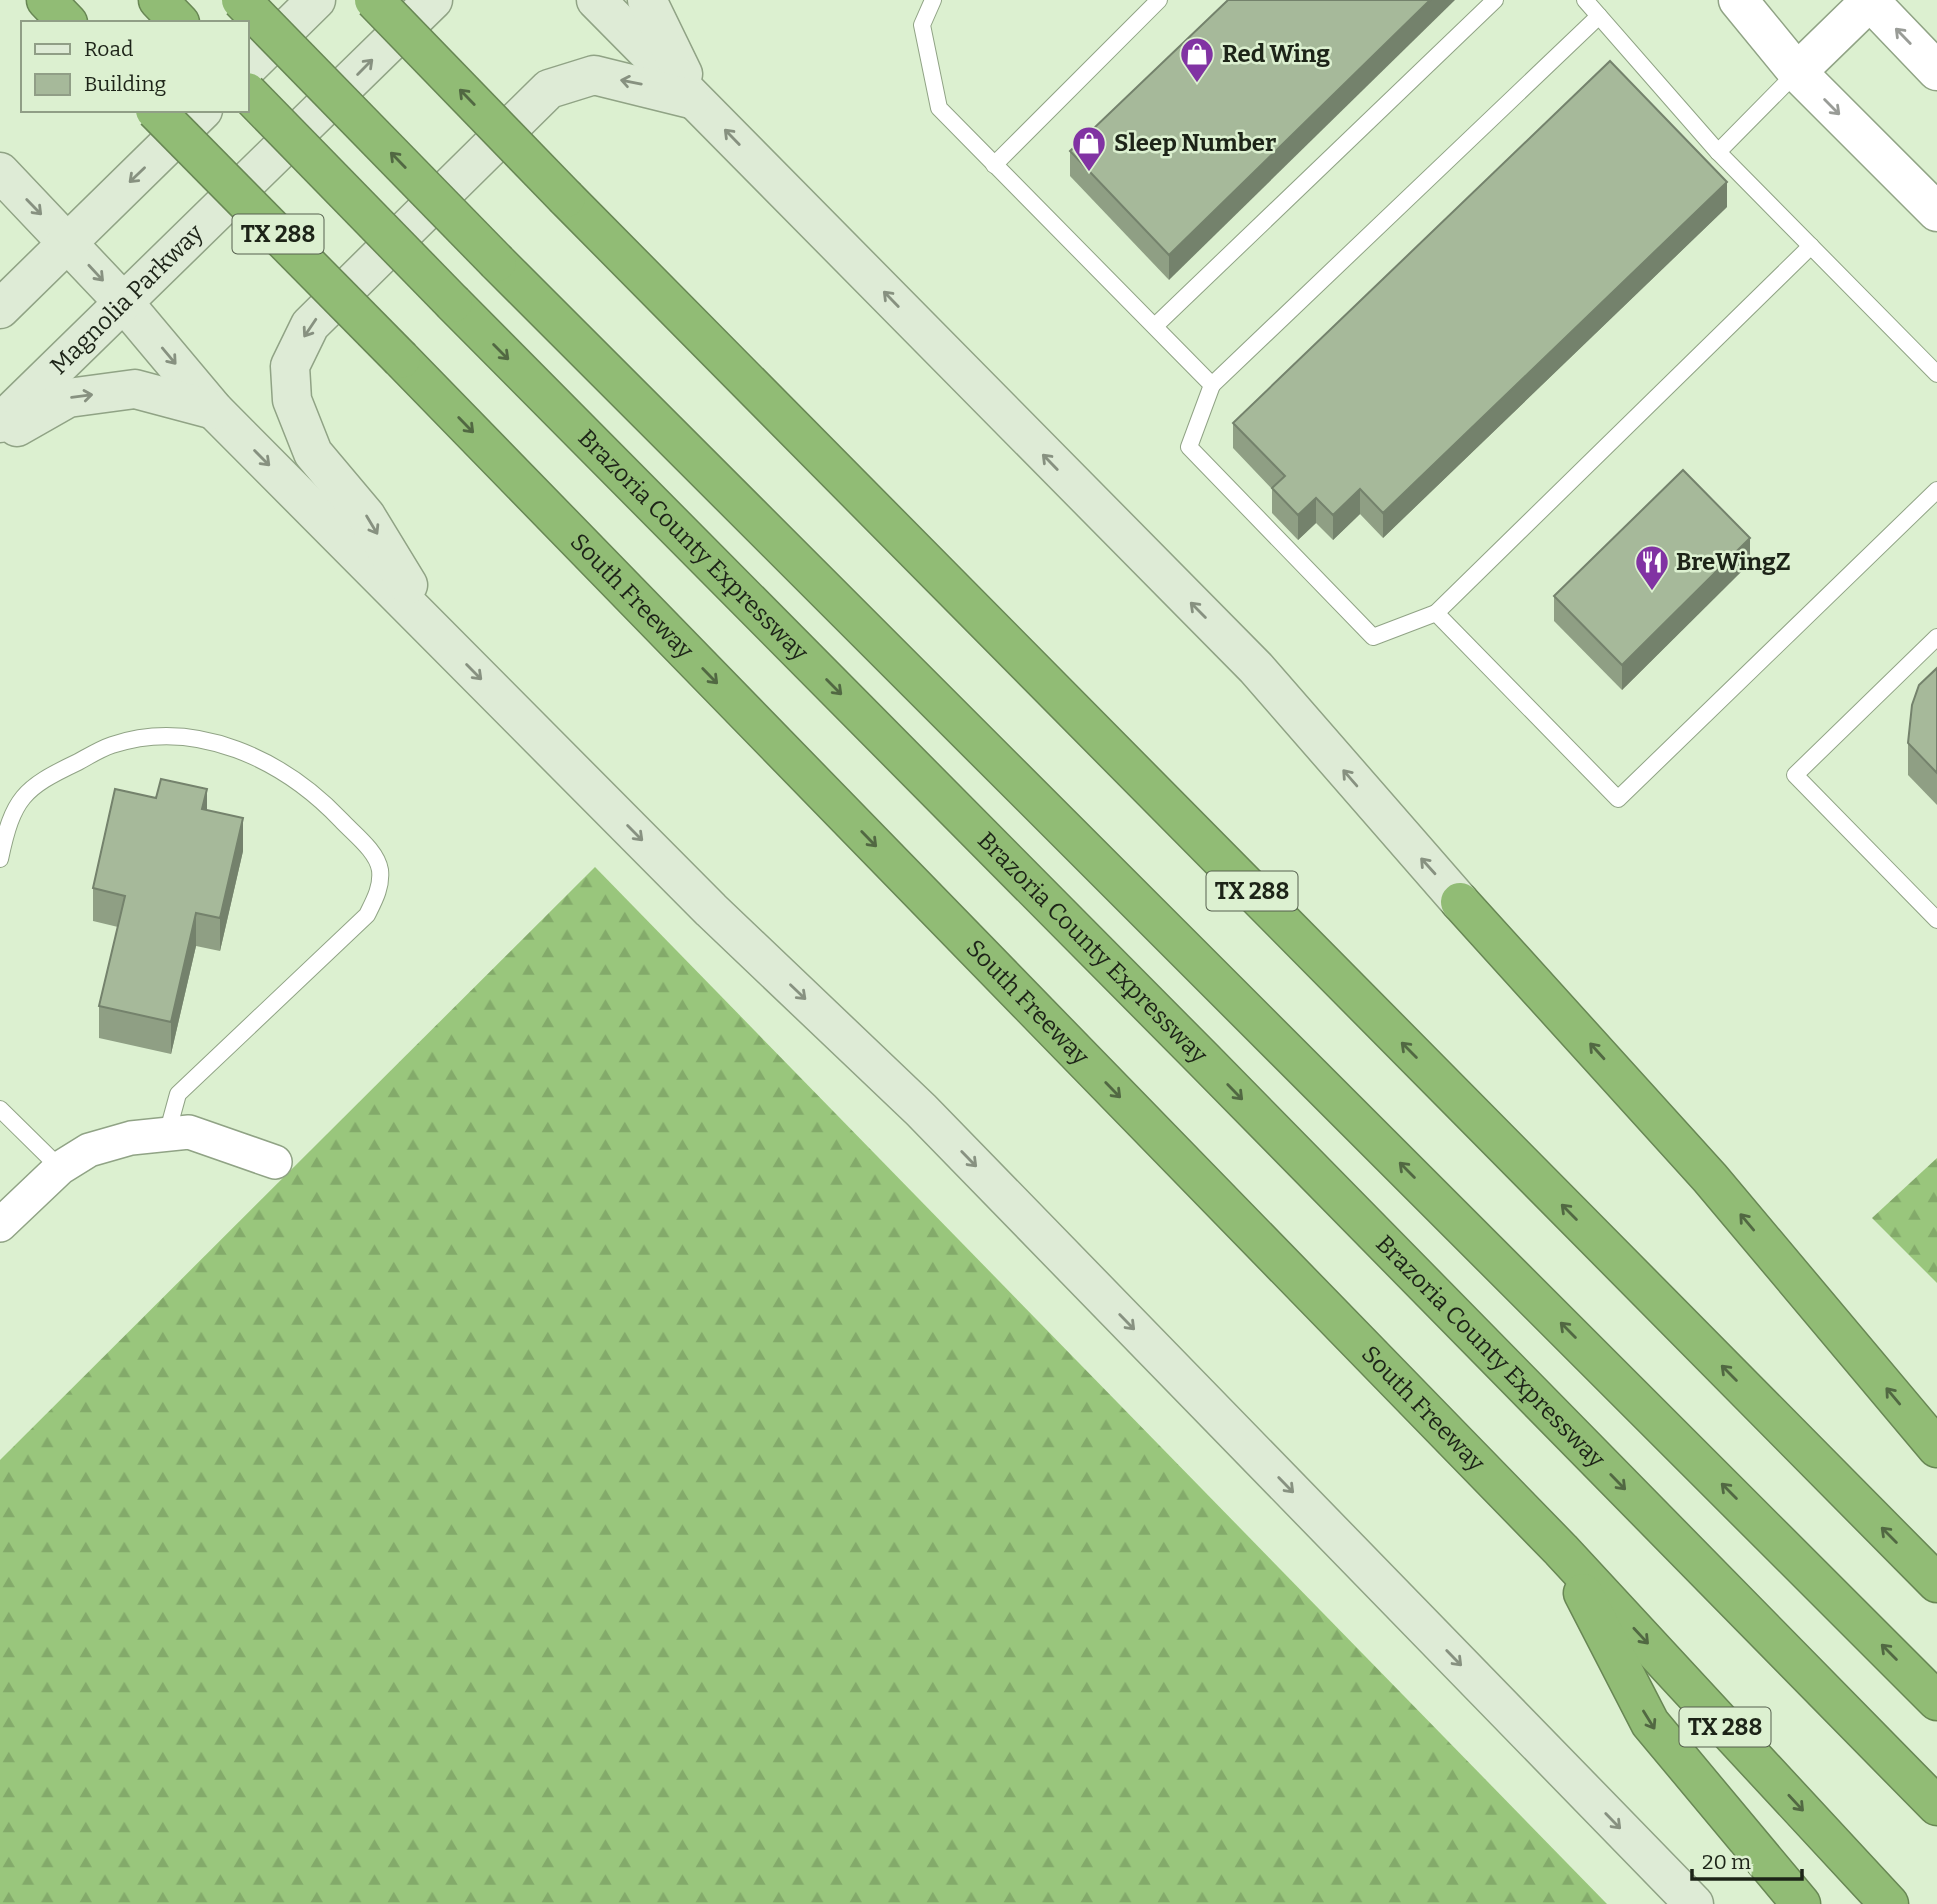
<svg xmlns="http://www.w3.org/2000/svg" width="1937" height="1904" viewBox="0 0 1937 1904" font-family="Bitter,serif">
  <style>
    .forest { fill: url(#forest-firs) }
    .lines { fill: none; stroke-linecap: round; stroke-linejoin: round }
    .service-casing { stroke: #90a385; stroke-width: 18 }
    .minor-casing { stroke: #90a385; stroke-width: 36 }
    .tertiary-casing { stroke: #90a385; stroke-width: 41 }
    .secondary-casing { stroke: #90a385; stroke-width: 41 }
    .motorway-casing { stroke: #688754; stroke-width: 41 }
    .service { stroke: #fff; stroke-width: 16 }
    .minor { stroke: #fff; stroke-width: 33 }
    .tertiary { stroke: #fff; stroke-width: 38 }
    .secondary { stroke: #deebd6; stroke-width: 38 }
    .motorway { stroke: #91bc75; stroke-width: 38 }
    .motorway-bridge-casing { stroke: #688754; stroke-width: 41; stroke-linecap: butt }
    .motorway-bridge { stroke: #91bc75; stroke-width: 38 }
    .wall { fill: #8f9f84 }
    .shaded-wall { fill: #74826c }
    .building { fill: #a6b99a; stroke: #74826c; stroke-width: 2 }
    .oneway { stroke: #999c97 }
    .oneway2 { stroke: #879180 }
    .oneway3 { stroke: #516842 }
    .labels { text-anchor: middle; stroke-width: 5; stroke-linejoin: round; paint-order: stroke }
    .shield { fill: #dcf0d0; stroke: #56614f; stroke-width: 2 }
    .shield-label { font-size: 23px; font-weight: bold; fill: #1d2418 }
    .poi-label { font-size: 24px; font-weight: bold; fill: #1d2418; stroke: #dcf0d0; text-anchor: start }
    .street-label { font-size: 24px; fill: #1d2418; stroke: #dcf0d0 }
  </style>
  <defs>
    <pattern id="forest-firs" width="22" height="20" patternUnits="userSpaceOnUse" patternTransform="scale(1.75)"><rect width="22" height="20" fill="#99c67c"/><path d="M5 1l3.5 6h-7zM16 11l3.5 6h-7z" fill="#83aa6a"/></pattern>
  </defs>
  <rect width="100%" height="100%" fill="#dcf0d0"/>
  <g class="forest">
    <polygon points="595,867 1607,1904 0,1904 0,1460"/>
    <polygon points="1937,1158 1937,1283 1872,1218"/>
  </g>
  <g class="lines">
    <g class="service-casing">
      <g id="service">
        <polyline points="933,0 922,25 939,108 1212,385 1189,447 1373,637 1436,613 1618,799 1937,490"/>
        <polyline points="1585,0 1718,152 1937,374"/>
        <polyline points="1718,152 1797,72"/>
        <polyline points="994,165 1159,0"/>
        <polyline points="1155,326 1495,0"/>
        <polyline points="1212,385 1599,16"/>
        <polyline points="1436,613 1811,246"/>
        <polyline points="1937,637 1795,775 1937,920"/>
        <path d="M0 859C13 798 23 788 78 762 89 756 100 749 112 745 196 717 284 760 341 820 354 834 377 851 380 870 382 887 374 901 367 915L178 1094 167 1134"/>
        <polyline points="0,1109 60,1168"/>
      </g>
    </g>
    <g class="minor-casing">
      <polyline id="minor" points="0,1225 60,1168 89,1150 131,1138 189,1132 275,1162"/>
    </g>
    <g class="tertiary-casing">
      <g id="tertiary">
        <polyline points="1738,0 1797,72 1937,212"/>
        <polyline points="1869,0 1937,71"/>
        <polyline points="1797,72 1870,1"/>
      </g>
    </g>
    <g class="secondary-casing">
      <g id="secondary">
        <polyline points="596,0 1256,668 1460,902"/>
        <polyline points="647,0 683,74"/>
        <polyline points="247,68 316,0"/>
        <polyline points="0,172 125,304 214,410 711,910 921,1110 1694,1904"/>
        <polyline points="0,309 203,110"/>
        <path id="s1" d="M0 423 433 0"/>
        <polyline points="17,427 68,398 135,389 214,410"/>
        <polyline points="408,585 366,516 313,453 292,400 290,366 310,325 549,89 594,75 691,99"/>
      </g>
    </g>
    <g class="motorway-casing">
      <g id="motorway">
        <polyline points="46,0 68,23"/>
        <polyline points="158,0 180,23"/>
        <polyline points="566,198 1937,1583"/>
        <polyline points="497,262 1937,1701"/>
        <path id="s2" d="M453 303 1203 1059 1937 1806"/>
        <path id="s3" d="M401 359 1561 1550 1889 1904"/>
        <polyline points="1460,902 1710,1178 1937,1448"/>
        <polyline points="1583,1593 1650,1723 1801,1904"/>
      </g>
    </g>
    <use href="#service" class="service"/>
    <use href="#minor" class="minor"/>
    <use href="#tertiary" class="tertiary"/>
    <use href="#secondary" class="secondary"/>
    <use href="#motorway" class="motorway"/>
    <g class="motorway-bridge-casing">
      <g id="motorway-bridge">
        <polyline points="241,0 497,262"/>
        <polyline points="374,0 566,198"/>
        <polyline points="247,92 453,303"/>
        <polyline points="155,110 401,359"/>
      </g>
    </g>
    <use href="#motorway-bridge" class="motorway-bridge"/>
  </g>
  <g class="wall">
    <polygon points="1228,0 1169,280 1070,176 1070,151"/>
    <polygon points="1727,207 1383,538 1360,514 1333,540 1316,523 1298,540 1272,513 1272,489 1233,448 1233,423"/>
    <polygon points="1750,563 1622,690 1554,621 1554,596"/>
    <polygon points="1937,668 1937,805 1908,775 1908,743"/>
    <polygon points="207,810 243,851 220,951 196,946 171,1054 99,1038 99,1006 118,927 93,921 93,888"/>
  </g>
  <g class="shaded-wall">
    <polygon points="1430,0 1455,0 1169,280 1169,255"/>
    <polygon points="1727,182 1727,207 1383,538 1383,513"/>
    <polygon points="1360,489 1360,514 1333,540 1333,515"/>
    <polygon points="1316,498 1316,523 1298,540 1298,515"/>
    <polygon points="1750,538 1750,563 1622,690 1622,665"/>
    <polygon points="207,789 207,822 202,809"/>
    <polygon points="243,818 243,851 220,951 220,918"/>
    <polygon points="196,913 196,946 171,1054 171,1022"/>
  </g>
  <g class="building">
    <polygon points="1228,0 1430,0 1169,255 1070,151"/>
    <polygon points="1610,61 1727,182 1383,513 1360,489 1333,515 1316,498 1298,515 1272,488 1285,476 1233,423"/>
    <polygon points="1683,470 1750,538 1622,665 1554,596"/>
    <polygon points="1937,668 1937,773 1908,743 1912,705 1919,685"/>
    <polygon points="161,779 207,789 202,809 243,818 220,918 196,913 171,1022 99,1006 125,896 93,888 115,789 156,798"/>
  </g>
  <defs><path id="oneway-shaft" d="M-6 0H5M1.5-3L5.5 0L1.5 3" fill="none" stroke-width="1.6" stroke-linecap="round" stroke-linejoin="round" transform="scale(1.75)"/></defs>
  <g class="oneway">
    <use href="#oneway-shaft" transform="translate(1903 36) rotate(-134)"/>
    <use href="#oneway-shaft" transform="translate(1832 107) rotate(45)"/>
  </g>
  <g class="oneway2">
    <use href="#oneway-shaft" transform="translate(365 67) rotate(-45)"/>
    <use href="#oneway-shaft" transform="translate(631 82) rotate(-169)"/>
    <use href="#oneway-shaft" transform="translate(732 137) rotate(-134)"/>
    <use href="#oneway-shaft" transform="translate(137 175) rotate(136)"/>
    <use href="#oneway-shaft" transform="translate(34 207) rotate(46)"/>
    <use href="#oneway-shaft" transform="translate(96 273) rotate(47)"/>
    <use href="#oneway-shaft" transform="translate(891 299) rotate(-134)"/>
    <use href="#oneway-shaft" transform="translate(310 328) rotate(124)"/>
    <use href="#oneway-shaft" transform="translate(169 356) rotate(50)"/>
    <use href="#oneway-shaft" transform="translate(82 396) rotate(-7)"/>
    <use href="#oneway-shaft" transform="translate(262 458) rotate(45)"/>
    <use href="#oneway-shaft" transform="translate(1050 462) rotate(-134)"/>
    <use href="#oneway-shaft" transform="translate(372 525) rotate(59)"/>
    <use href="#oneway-shaft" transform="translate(1198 610) rotate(-135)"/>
    <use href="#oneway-shaft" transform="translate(474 672) rotate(45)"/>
    <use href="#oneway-shaft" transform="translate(1350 778) rotate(-131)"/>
    <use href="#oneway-shaft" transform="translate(635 833) rotate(45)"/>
    <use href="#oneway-shaft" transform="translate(1428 866) rotate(-132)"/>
    <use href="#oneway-shaft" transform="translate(798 992) rotate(44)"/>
    <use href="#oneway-shaft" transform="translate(969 1159) rotate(46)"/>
    <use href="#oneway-shaft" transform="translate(1127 1322) rotate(46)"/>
    <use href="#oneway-shaft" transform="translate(1286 1485) rotate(46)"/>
    <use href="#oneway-shaft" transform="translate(1454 1658) rotate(46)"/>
    <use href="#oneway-shaft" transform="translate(1613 1821) rotate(46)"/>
  </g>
  <g class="oneway3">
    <use href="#oneway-shaft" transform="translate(467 97) rotate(-134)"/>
    <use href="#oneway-shaft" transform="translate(398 160) rotate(-134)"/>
    <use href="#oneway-shaft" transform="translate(501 352) rotate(45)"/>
    <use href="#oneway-shaft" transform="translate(466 425) rotate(46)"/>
    <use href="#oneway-shaft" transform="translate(710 676) rotate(46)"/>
    <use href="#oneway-shaft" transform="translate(834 687) rotate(45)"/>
    <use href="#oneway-shaft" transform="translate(869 839) rotate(46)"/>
    <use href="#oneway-shaft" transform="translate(1409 1050) rotate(-135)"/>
    <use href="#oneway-shaft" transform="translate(1597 1051) rotate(-132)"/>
    <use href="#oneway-shaft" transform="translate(1113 1090) rotate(46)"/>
    <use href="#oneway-shaft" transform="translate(1235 1092) rotate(46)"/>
    <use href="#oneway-shaft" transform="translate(1407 1170) rotate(-135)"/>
    <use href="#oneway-shaft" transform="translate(1569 1212) rotate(-135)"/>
    <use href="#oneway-shaft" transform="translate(1747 1222) rotate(-130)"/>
    <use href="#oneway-shaft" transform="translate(1568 1330) rotate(-135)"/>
    <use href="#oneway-shaft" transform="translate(1729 1373) rotate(-135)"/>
    <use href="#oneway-shaft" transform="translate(1893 1396) rotate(-130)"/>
    <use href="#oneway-shaft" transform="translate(1618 1482) rotate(46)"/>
    <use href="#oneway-shaft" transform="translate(1729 1491) rotate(-135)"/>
    <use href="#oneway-shaft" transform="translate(1889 1535) rotate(-135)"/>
    <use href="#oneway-shaft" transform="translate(1641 1636) rotate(47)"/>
    <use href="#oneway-shaft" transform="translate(1889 1652) rotate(-135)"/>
    <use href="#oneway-shaft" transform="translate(1649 1720) rotate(58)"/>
    <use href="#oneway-shaft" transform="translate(1796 1803) rotate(47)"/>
  </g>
  <defs>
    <g id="shop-pin" transform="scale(1.75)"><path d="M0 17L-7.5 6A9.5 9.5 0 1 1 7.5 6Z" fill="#8133a3" stroke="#dcf0d0"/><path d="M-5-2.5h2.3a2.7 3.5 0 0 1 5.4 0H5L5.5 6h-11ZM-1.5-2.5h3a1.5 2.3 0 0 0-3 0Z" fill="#fff"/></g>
    <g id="restaurant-pin" transform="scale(1.75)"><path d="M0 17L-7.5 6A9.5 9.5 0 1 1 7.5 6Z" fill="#8133a3" stroke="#dcf0d0"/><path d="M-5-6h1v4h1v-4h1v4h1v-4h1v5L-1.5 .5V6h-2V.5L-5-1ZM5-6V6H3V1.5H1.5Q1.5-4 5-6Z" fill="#fff"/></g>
  </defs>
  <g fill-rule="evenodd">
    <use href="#shop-pin" x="1197" y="54"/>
    <use href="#shop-pin" x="1089" y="143"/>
    <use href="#restaurant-pin" x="1652" y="562"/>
  </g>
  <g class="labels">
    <g class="shield">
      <rect x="232.5" y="214.5" width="91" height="39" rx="5"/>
      <rect x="1206.5" y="871.5" width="91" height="39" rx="5"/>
      <rect x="1679.5" y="1707.5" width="91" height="39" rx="5"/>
    </g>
    <g class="shield-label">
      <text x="278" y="242">TX 288</text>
      <text x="1252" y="899">TX 288</text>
      <text x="1725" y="1735">TX 288</text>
    </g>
    <g class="poi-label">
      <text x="1222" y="62">Red Wing</text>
      <text x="1114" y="151">Sleep Number</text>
      <text x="1676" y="570">BreWingZ</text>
    </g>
    <g class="street-label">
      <text dy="8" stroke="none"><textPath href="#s1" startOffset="177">Magnolia Parkway</textPath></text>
      <text dy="8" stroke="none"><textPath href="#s2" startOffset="341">Brazoria County Expressway</textPath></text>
      <text dy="8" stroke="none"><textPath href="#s3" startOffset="331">South Freeway</textPath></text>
      <text dy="8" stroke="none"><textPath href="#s2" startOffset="908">Brazoria County Expressway</textPath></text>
      <text dy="8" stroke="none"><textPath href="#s3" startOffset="898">South Freeway</textPath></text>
      <text dy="8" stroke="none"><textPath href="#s2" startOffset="1475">Brazoria County Expressway</textPath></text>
      <text dy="8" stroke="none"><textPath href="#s3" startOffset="1465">South Freeway</textPath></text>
    </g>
  </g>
  <rect x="21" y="21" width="228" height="91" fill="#dcf0d0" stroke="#909e86" stroke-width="2"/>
  <rect x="35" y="44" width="35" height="10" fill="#deebd6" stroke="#909e86" stroke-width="2"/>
  <text x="84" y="56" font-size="21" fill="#1d2418">Road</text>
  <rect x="35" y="74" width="35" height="21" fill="#a6b99a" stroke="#909e86" stroke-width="2"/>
  <text x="84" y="91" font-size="21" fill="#1d2418">Building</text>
  <path d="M1692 1869v10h110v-10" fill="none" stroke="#1d2418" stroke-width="3.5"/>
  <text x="1702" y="1869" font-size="21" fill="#1d2418" stroke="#dcf0d0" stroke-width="5" paint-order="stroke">20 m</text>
</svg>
